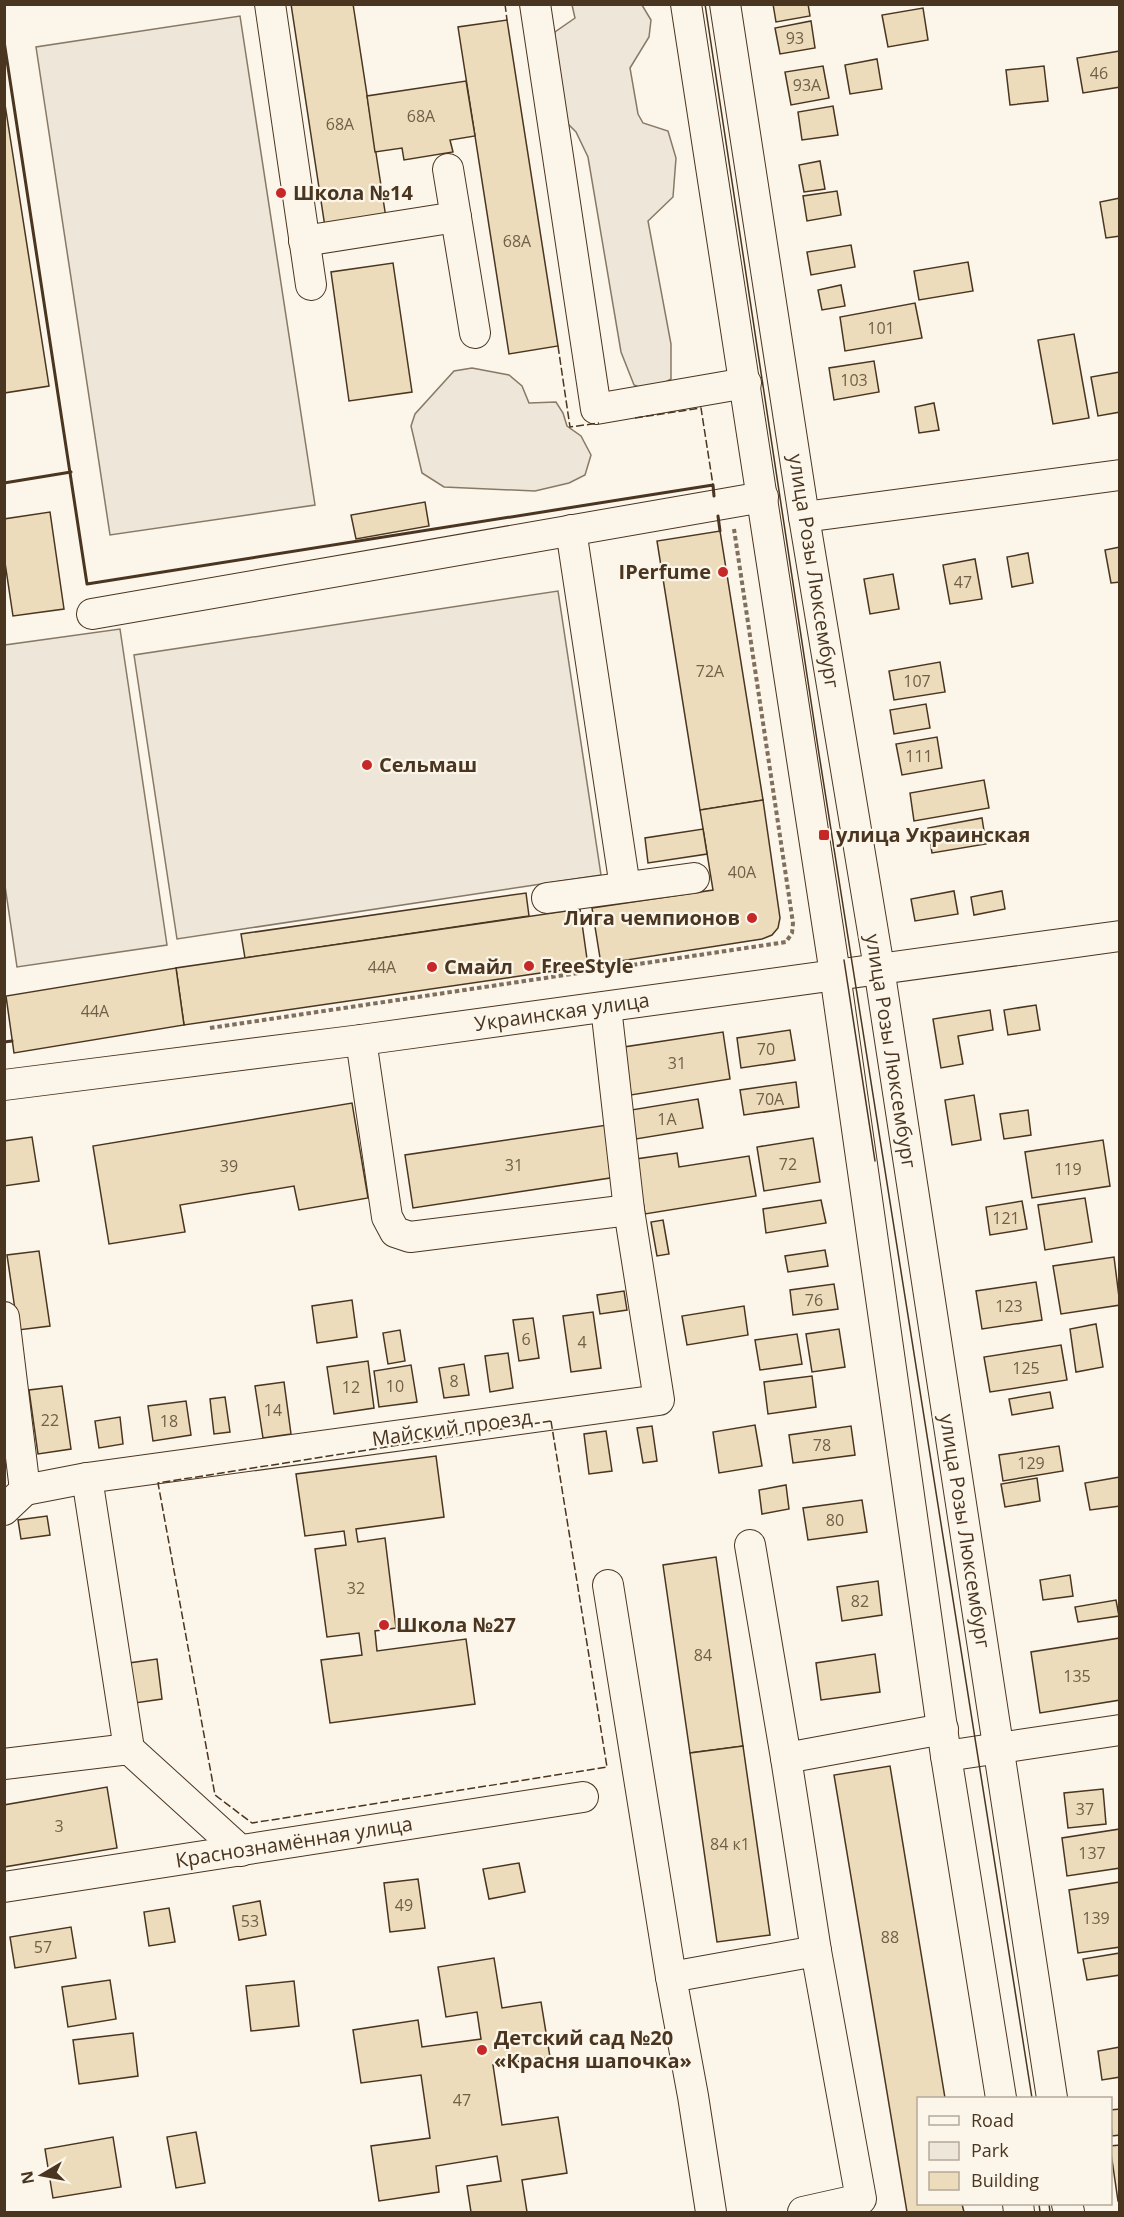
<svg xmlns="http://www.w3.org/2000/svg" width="1124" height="2217" viewBox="0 0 1124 2217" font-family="'Open Sans',sans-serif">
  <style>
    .green { fill: #ede6d9; stroke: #887966; stroke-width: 1.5 }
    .building { fill: #ecdcbc; stroke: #4a3520; stroke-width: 1.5 }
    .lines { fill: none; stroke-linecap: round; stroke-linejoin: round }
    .minor-casing { stroke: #4a3520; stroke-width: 32 }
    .path { stroke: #7f6f5c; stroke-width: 4; stroke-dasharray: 4.5 3; stroke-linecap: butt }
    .minor { stroke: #fbf6e9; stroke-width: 30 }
    .tram { stroke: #4a3520; stroke-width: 1.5 }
    .fence { stroke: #4a3520; stroke-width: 1.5; stroke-dasharray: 8 3; stroke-linecap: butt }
    .wall { stroke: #4a3520; stroke-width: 3 }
    .poi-dot { fill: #c62828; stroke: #fbf6e9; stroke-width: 2 }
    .labels { text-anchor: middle; stroke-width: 4.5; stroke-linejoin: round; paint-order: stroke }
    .number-label { font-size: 16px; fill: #725f47 }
    .poi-label { font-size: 20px; font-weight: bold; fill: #4a3520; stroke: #fbf6e9; text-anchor: start }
    .street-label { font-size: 20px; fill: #4a3520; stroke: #fbf6e9 }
  </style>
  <rect width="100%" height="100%" fill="#fbf6e9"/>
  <g class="green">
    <polygon points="572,5 642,5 651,20 649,37 630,68 638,114 643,123 668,131 676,158 673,197 648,221 671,344 671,379 650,391 634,385 621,352 588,157 576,132 556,112 548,73 555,32 575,18"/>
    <polygon points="240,16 315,505 110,535 36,47"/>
    <polygon points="472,368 509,375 522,386 529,403 556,402 563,413 567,426 581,436 591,455 585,475 569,483 535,491 444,487 422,473 411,426 415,414 454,371"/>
    <polygon points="558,591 601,875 177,939 134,655"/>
    <polygon points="120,629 167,945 17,967 4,879 5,645"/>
  </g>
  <g class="building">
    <polygon points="291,4 353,4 386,218 325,227"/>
    <polygon points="773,4 808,4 810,16 776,22"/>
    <polygon points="923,8 928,40 888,47 882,15"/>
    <polygon points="507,20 558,346 509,354 458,27"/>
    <polygon points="811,21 815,48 780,54 775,28"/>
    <polygon points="1120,51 1120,87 1083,93 1077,58"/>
    <polygon points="877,59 882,89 850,94 845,65"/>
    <polygon points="823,66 829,98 791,105 785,72"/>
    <polygon points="1044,66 1048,101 1010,105 1006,70"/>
    <polygon points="466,81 475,136 450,140 453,152 404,160 402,148 375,152 367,96"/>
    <polygon points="4,98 49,386 4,393"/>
    <polygon points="833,106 838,135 802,140 798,112"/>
    <polygon points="820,161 825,189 804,192 799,165"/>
    <polygon points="837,191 841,215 807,221 803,196"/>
    <polygon points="1120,198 1120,236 1106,238 1100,202"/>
    <polygon points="851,245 855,267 811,275 807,252"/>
    <polygon points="968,262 973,291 919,300 914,271"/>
    <polygon points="393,263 412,392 349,401 331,272"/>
    <polygon points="841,285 845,306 822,310 818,290"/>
    <polygon points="915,303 922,338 845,351 840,317"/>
    <polygon points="1074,334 1089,418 1053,424 1038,340"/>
    <polygon points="874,361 879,392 834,400 829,368"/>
    <polygon points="1120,372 1120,412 1098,416 1091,377"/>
    <polygon points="934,403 939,430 919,433 915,407"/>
    <polygon points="425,502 429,526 356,539 351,515"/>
    <polygon points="50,512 64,609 13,616 4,556 4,519"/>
    <polygon points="720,531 763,800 700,810 657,541"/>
    <polygon points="1120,547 1120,582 1111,583 1105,550"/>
    <polygon points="1028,553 1033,583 1012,587 1007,557"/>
    <polygon points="975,559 982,599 950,604 943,565"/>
    <polygon points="893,574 899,609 870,614 864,579"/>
    <polygon points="940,662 945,692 894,700 889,671"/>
    <polygon points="926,704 930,728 894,734 890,710"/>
    <polygon points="937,737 942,768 902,775 896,744"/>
    <polygon points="984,780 989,808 914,821 910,793"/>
    <polygon points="763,800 780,918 778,928 772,935 762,939 601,964 592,908 713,890 700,810"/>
    <polygon points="982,818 986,844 932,853 928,828"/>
    <polygon points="703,829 707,854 648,863 645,838"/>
    <polygon points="954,891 958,914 915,921 911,899"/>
    <polygon points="1002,891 1005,909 974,915 971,897"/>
    <polygon points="526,893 529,916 245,958 241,934"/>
    <polygon points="580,909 588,966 184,1025 176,968"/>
    <polygon points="176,968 184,1025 14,1053 6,996"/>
    <polygon points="1036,1005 1040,1030 1008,1035 1004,1010"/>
    <polygon points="990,1010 993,1030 958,1036 963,1064 941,1068 933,1019"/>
    <polygon points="790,1030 795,1060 741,1068 737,1038"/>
    <polygon points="723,1032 730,1079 631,1095 624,1047"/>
    <polygon points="796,1082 799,1107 744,1115 740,1090"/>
    <polygon points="974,1095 981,1140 952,1145 945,1100"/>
    <polygon points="698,1099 703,1128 636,1139 631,1110"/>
    <polygon points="352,1103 368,1198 299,1210 294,1186 180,1205 185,1232 109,1244 93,1146"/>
    <polygon points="1028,1110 1031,1135 1004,1139 1000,1114"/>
    <polygon points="614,1124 623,1176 413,1208 405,1155"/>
    <polygon points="32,1137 39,1181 4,1186 4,1141"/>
    <polygon points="813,1138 820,1182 764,1191 757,1147"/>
    <polygon points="1103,1140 1110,1186 1032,1198 1025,1152"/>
    <polygon points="677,1153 679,1167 749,1156 756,1196 645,1214 636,1159"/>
    <polygon points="1085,1198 1092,1242 1045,1250 1038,1205"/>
    <polygon points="821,1200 826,1223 766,1233 763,1209"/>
    <polygon points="1022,1201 1027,1229 990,1235 986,1207"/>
    <polygon points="663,1220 669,1254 657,1256 651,1222"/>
    <polygon points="825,1250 828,1266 788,1272 785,1256"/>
    <polygon points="39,1251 50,1326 18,1330 7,1255"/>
    <polygon points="1114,1257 1120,1305 1061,1314 1053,1266"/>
    <polygon points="1036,1282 1042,1320 982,1329 976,1291"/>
    <polygon points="834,1284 838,1309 793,1315 790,1290"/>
    <polygon points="624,1291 627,1310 600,1314 597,1295"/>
    <polygon points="352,1300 357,1337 317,1343 312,1306"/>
    <polygon points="744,1306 748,1335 687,1345 682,1316"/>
    <polygon points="593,1312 601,1368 571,1372 563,1316"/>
    <polygon points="533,1318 539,1358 519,1361 513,1320"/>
    <polygon points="1096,1324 1103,1367 1076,1372 1070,1329"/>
    <polygon points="839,1329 845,1367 812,1372 806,1334"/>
    <polygon points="400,1330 405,1361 388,1364 383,1333"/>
    <polygon points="797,1334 802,1364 760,1370 755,1340"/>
    <polygon points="1061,1345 1067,1380 990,1392 984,1357"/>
    <polygon points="508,1353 513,1388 490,1392 485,1356"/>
    <polygon points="368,1361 374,1408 334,1414 327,1367"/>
    <polygon points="464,1364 469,1395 444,1398 439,1368"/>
    <polygon points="411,1365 417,1402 379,1407 374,1371"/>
    <polygon points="812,1376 816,1407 768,1414 764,1382"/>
    <polygon points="284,1382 291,1434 263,1438 255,1386"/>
    <polygon points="62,1386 71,1449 38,1454 29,1390"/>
    <polygon points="1050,1392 1053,1408 1012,1415 1009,1399"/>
    <polygon points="225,1397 230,1432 214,1434 210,1399"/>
    <polygon points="186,1401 191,1435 153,1441 148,1406"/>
    <polygon points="120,1417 123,1444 99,1448 95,1421"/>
    <polygon points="755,1425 762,1466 719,1473 713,1432"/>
    <polygon points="652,1426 657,1461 643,1463 637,1428"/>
    <polygon points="851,1426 855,1455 793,1463 789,1435"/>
    <polygon points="606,1431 612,1471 589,1474 584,1434"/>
    <polygon points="1059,1446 1063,1471 1003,1481 999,1455"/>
    <polygon points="436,1456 444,1517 356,1529 358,1542 385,1538 396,1628 375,1631 377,1651 466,1639 475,1704 330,1723 321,1660 362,1655 359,1633 327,1637 315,1549 346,1545 344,1531 305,1536 296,1474"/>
    <polygon points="1120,1477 1120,1506 1090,1510 1085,1483"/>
    <polygon points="1037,1478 1040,1501 1005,1507 1001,1484"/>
    <polygon points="786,1485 789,1509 762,1514 759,1490"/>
    <polygon points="862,1500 867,1532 808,1540 803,1508"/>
    <polygon points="47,1516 50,1535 21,1539 18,1520"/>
    <polygon points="716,1557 743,1746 690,1753 663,1565"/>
    <polygon points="1070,1575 1073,1596 1043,1600 1040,1580"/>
    <polygon points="878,1581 882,1615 842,1621 837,1587"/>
    <polygon points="1116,1600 1119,1616 1078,1622 1075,1607"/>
    <polygon points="1120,1638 1120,1700 1040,1713 1031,1652"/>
    <polygon points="875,1654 880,1692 821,1700 816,1663"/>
    <polygon points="157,1659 162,1699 135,1703 129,1663"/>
    <polygon points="743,1746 770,1935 717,1942 690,1753"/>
    <polygon points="890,1766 945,2098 918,2098 918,2204 962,2204 964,2212 907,2212 834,1775"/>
    <polygon points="107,1787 117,1848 4,1867 4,1805"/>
    <polygon points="1103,1789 1106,1824 1068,1828 1064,1793"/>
    <polygon points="1120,1829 1120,1868 1067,1876 1062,1838"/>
    <polygon points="519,1863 525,1892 489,1899 483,1869"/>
    <polygon points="418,1879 425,1928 390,1932 384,1883"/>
    <polygon points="1120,1882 1120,1947 1078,1953 1069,1890"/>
    <polygon points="260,1901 266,1935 239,1940 233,1906"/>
    <polygon points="169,1908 175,1942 149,1946 144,1912"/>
    <polygon points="71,1927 76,1958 15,1968 10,1937"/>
    <polygon points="1120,1953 1120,1975 1087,1980 1083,1959"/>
    <polygon points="494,1958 502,2008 541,2002 550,2057 493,2065 502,2125 558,2117 567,2173 522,2180 527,2212 471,2212 467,2186 501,2181 497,2156 436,2166 439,2192 379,2201 371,2146 430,2138 421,2075 361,2083 353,2030 418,2020 422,2047 481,2039 477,2012 446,2017 438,1967"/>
    <polygon points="110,1980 116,2019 68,2027 62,1987"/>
    <polygon points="294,1981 299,2026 251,2031 246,1986"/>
    <polygon points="133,2033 138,2076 79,2084 73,2040"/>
    <polygon points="1120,2047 1120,2077 1102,2080 1098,2051"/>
    <polygon points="1120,2109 1120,2135 1112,2136 1110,2110"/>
    <polygon points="196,2132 205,2183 176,2188 167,2137"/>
    <polygon points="113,2137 121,2187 53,2198 45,2149"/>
    <polygon points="1120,2145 1120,2201 1118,2201 1110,2146"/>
  </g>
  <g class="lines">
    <g class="minor-casing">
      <g id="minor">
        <polyline points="270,4 311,285"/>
        <polyline points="535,4 596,409 746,383"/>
        <polyline points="686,4 835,974 946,1756 1001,2098"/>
        <polyline points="725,4 804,517 879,968 1052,2098"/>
        <polyline points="448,169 475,333"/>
        <polyline points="304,241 456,217"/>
        <polyline points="804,517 1120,475"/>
        <polyline points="571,530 625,887"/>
        <polyline points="92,614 763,497"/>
        <polyline points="547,898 694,878"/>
        <polyline points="361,1040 387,1217 395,1232 410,1237 629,1210"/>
        <polyline points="4,1085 361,1040 1120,936"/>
        <polyline points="4,1317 25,1490 87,1478 659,1400 629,1210 606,1007"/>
        <polyline points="87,1478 129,1749"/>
        <polyline points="4,1510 25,1490"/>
        <polyline points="750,1545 786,1758"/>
        <polyline points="608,1585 671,1977"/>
        <polyline points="946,1756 1120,1730"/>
        <polyline points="4,1764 129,1749 241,1851"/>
        <polyline points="4,1887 583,1797"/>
        <polyline points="1018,2204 1019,2212"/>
        <polyline points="1067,2204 1069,2212"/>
        <polyline points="711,2212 693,2096 671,1977 816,1951 786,1758 943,1729"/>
        <polyline points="803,2212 861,2199 816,1951"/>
      </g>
    </g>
    <polyline class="path" points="210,1028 786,942 792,933 793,923 734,529"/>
    <use href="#minor" class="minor"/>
    <g class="tram">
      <polyline points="705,4 819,754 1032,2098"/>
      <polyline points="844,960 875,1161"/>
      <polyline points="1039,2204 1040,2212"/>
      <polyline points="1049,2204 1050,2212"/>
    </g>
    <g class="fence">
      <polyline points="505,4 507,20"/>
      <polyline points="558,346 570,427 599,423"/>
      <polyline points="635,418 701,408 713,485"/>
      <polygon points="551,1421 607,1767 252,1823 215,1795 158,1483"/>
    </g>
    <g class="wall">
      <polyline points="4,41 87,584 713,485 714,496"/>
      <polyline points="4,483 71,472"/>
      <polyline points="718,516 720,531"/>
      <polyline points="588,966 601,964"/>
      <polyline points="4,1042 12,1041"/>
    </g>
  </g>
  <g class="poi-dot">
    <circle cx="281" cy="193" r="6"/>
    <circle cx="723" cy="572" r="6"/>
    <circle cx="367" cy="765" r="6"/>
    <rect x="818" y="829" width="12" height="12" rx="3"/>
    <circle cx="752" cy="918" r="6"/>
    <circle cx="529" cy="966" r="6"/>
    <circle cx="432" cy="967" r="6"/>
    <circle cx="384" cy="1625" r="6"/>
    <circle cx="482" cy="2050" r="6"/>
  </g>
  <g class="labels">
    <g class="number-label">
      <text x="795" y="44">93</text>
      <text x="1099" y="79">46</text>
      <text x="807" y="91">93А</text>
      <text x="421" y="122">68А</text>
      <text x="340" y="130">68А</text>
      <text x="517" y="247">68А</text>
      <text x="881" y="334">101</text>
      <text x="854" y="386">103</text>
      <text x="963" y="588">47</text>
      <text x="710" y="677">72А</text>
      <text x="917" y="687">107</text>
      <text x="919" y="762">111</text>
      <text x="742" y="878">40А</text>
      <text x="382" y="973">44А</text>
      <text x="95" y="1017">44А</text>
      <text x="766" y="1055">70</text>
      <text x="677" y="1069">31</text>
      <text x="770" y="1105">70А</text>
      <text x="667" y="1125">1А</text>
      <text x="788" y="1170">72</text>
      <text x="514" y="1171">31</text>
      <text x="229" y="1172">39</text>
      <text x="1068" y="1175">119</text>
      <text x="1006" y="1224">121</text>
      <text x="814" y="1306">76</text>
      <text x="1009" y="1312">123</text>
      <text x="526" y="1345">6</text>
      <text x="582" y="1348">4</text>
      <text x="1026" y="1374">125</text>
      <text x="454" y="1387">8</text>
      <text x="395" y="1392">10</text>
      <text x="351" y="1393">12</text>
      <text x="273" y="1416">14</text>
      <text x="50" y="1426">22</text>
      <text x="169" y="1427">18</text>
      <text x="822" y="1451">78</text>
      <text x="1031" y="1469">129</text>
      <text x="835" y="1526">80</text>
      <text x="356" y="1594">32</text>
      <text x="860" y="1607">82</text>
      <text x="703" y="1661">84</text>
      <text x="1077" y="1682">135</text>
      <text x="1085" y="1815">37</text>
      <text x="59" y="1832">3</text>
      <text x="730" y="1850">84 к1</text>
      <text x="1092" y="1859">137</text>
      <text x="404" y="1911">49</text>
      <text x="1096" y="1924">139</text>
      <text x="250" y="1927">53</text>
      <text x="890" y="1943">88</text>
      <text x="43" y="1953">57</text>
      <text x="462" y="2106">47</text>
    </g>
    <g class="poi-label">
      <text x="293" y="200">Школа №14</text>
      <text x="711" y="579" text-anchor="end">IPerfume</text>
      <text x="379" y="772">Сельмаш</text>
      <text x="836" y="842">улица Украинская</text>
      <text x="740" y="925" text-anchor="end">Лига чемпионов</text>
      <text x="541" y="973">FreeStyle</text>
      <text x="444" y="974">Смайл</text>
      <text x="396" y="1632">Школа №27</text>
      <text x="494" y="2045">Детский сад №20<tspan x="494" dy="23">«Красня шапочка»</tspan></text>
    </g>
    <g class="street-label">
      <text transform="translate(814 571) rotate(81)" y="7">улица Розы Люксембург</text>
      <text transform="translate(562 1012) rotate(-8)" y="7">Украинская улица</text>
      <text transform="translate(891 1051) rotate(81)" y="7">улица Розы Люксембург</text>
      <text transform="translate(452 1428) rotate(-8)" y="7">Майский проезд</text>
      <text transform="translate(965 1531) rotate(81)" y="7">улица Розы Люксембург</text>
      <text transform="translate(294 1842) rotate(-9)" y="7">Краснознамённая улица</text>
    </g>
  </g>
  <rect width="1124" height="2217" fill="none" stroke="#4a3520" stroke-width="12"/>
  <rect x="917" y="2097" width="195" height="108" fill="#fbf6e9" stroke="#b4a999" stroke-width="1.5"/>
  <rect x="929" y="2116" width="30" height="9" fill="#fbf6e9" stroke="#b4a999" stroke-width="1.5"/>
  <text x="971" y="2127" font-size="18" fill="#4a3520">Road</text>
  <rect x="929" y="2142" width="30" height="18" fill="#ede6d9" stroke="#b4a999" stroke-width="1.5"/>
  <text x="971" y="2157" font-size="18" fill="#4a3520">Park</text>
  <rect x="929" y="2172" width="30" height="18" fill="#ecdcbc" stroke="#b4a999" stroke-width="1.5"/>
  <text x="971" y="2187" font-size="18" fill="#4a3520">Building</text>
  <g transform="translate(42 2175) rotate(260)" stroke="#fbf6e9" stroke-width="4.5" paint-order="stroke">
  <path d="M0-4.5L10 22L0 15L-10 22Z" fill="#4a3520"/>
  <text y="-9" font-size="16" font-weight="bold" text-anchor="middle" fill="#4a3520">N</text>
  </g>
</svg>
